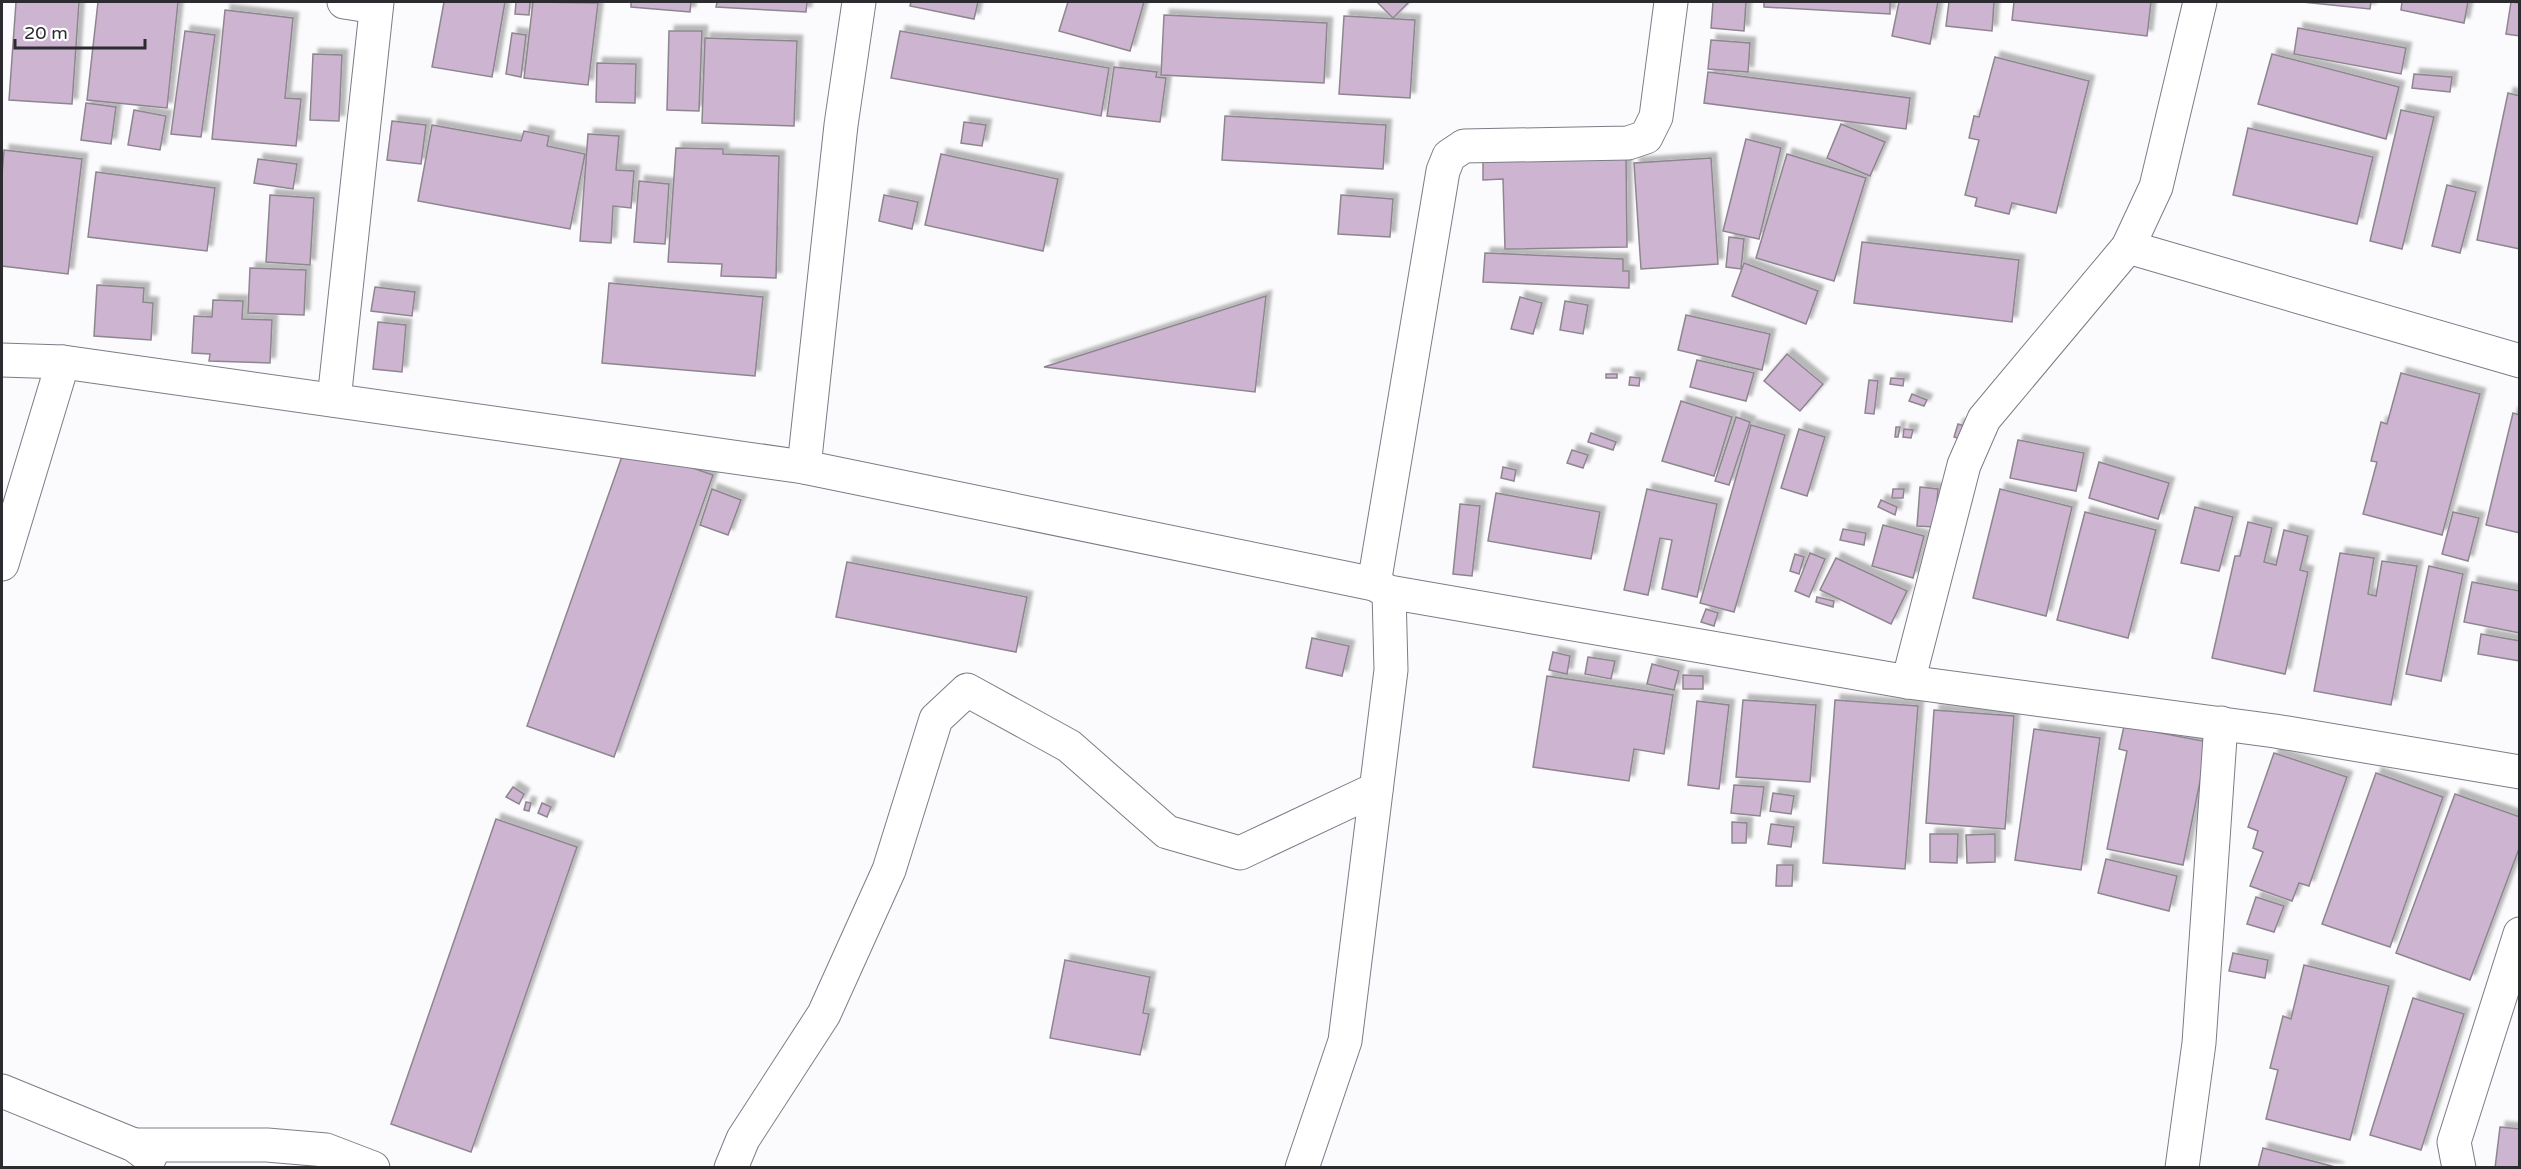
<svg xmlns="http://www.w3.org/2000/svg" width="2521" height="1169" viewBox="0 0 2521 1169" font-family="'Varela Round',sans-serif">
  <style>
    .building { fill: #cdb4d0; stroke: #8e868f; stroke-width: 1.5; filter: url(#shadow) }
    .lines { fill: none; stroke-linecap: round; stroke-linejoin: round }
    .minor-casing { stroke: #7d7c86; stroke-width: 35 }
    .minor { stroke: #fff; stroke-width: 33 }
  </style>
  <defs>
    <filter id="shadow"><feDropShadow dx="5.5" dy="-5.5" stdDeviation="1.5" flood-color="#0004"/></filter>
  </defs>
  <rect width="100%" height="100%" fill="#fbfbfd"/>
  <g class="building">
    <polygon points="16,2 79,2 72,104 9,100"/>
    <polygon points="98,2 178,2 167,108 87,100"/>
    <polygon points="444,2 505,2 492,77 432,67"/>
    <polygon points="516,2 530,2 529,15 515,14"/>
    <polygon points="533,2 598,3 588,85 524,78"/>
    <polygon points="631,2 691,2 690,12 631,7"/>
    <polygon points="717,2 807,2 806,12 716,7"/>
    <polygon points="911,2 978,2 974,19 910,6"/>
    <polygon points="1068,2 1144,2 1130,51 1059,31"/>
    <polygon points="1377,2 1409,2 1393,18"/>
    <polygon points="1713,2 1746,2 1744,31 1711,28"/>
    <polygon points="1764,2 1890,2 1890,14 1764,7"/>
    <polygon points="1899,2 1938,2 1930,44 1892,36"/>
    <polygon points="1949,2 1994,2 1992,31 1946,26"/>
    <polygon points="2014,2 2151,2 2147,36 2012,20"/>
    <polygon points="2302,2 2371,2 2370,9"/>
    <polygon points="2402,2 2468,2 2464,23 2401,10"/>
    <polygon points="2511,2 2520,3 2520,36 2506,34"/>
    <polygon points="225,10 293,18 285,98 301,99 296,146 212,139"/>
    <polygon points="1164,15 1327,23 1324,83 1161,75"/>
    <polygon points="1344,16 1415,20 1410,98 1339,94"/>
    <polygon points="2298,28 2406,48 2401,74 2294,54"/>
    <polygon points="185,31 215,35 201,137 171,134"/>
    <polygon points="669,31 702,31 699,111 667,110"/>
    <polygon points="900,31 1109,68 1101,116 891,78"/>
    <polygon points="512,33 526,35 521,77 506,74"/>
    <polygon points="705,38 797,41 794,126 702,123"/>
    <polygon points="1711,40 1750,43 1748,72 1708,69"/>
    <polygon points="313,54 342,55 339,121 310,120"/>
    <polygon points="2272,54 2399,87 2386,139 2258,104"/>
    <polygon points="1995,57 2089,81 2056,213 2012,203 2009,214 1975,206 1977,198 1965,195 1979,140 1969,138 1974,116 1979,117"/>
    <polygon points="597,63 636,64 635,103 596,102"/>
    <polygon points="1114,67 1157,72 1156,77 1166,78 1160,122 1107,116"/>
    <polygon points="1708,72 1910,98 1906,129 1704,103"/>
    <polygon points="2414,74 2452,77 2450,92 2412,88"/>
    <polygon points="2508,93 2520,96 2520,249 2477,240"/>
    <polygon points="86,103 116,107 111,144 81,140"/>
    <polygon points="134,110 166,116 160,150 128,145"/>
    <polygon points="2401,110 2434,117 2402,249 2370,241"/>
    <polygon points="1225,116 1386,125 1383,169 1222,160"/>
    <polygon points="392,121 426,125 421,164 387,160"/>
    <polygon points="964,122 986,125 982,146 961,143"/>
    <polygon points="1841,124 1885,142 1870,176 1827,158"/>
    <polygon points="432,125 521,141 524,131 549,136 547,146 585,154 570,229 418,201"/>
    <polygon points="2248,128 2373,157 2357,224 2233,195"/>
    <polygon points="588,134 619,136 616,170 634,171 631,208 613,206 611,243 580,241"/>
    <polygon points="1746,139 1781,148 1759,239 1723,231"/>
    <polygon points="676,148 723,149 723,154 779,156 776,278 721,276 722,264 668,262"/>
    <polygon points="4,150 82,159 68,274 2,266 2,175"/>
    <polygon points="941,154 1058,179 1043,251 925,225"/>
    <polygon points="1626,154 1627,247 1505,249 1503,179 1483,180 1483,157"/>
    <polygon points="1787,154 1866,178 1834,281 1756,258"/>
    <polygon points="1711,158 1718,264 1641,269 1634,163"/>
    <polygon points="258,159 297,164 293,189 254,183"/>
    <polygon points="96,172 215,188 207,251 88,237"/>
    <polygon points="639,181 669,184 665,244 634,242"/>
    <polygon points="2447,185 2476,192 2460,253 2432,246"/>
    <polygon points="270,195 314,198 310,265 266,262"/>
    <polygon points="884,195 918,202 912,229 879,221"/>
    <polygon points="1341,195 1393,199 1390,237 1338,234"/>
    <polygon points="1729,237 1744,239 1741,269 1726,267"/>
    <polygon points="1862,242 2019,260 2012,322 1854,303"/>
    <polygon points="1485,253 1623,259 1623,271 1629,271 1629,288 1483,282"/>
    <polygon points="1744,263 1818,291 1806,324 1732,296"/>
    <polygon points="250,268 306,270 304,315 248,313"/>
    <polygon points="609,283 763,297 755,376 602,363"/>
    <polygon points="97,285 144,288 143,302 153,303 151,340 94,336"/>
    <polygon points="375,287 415,292 412,316 371,311"/>
    <polygon points="1266,296 1255,392 1044,367"/>
    <polygon points="1520,297 1542,303 1533,334 1511,329"/>
    <polygon points="213,300 243,301 242,319 272,320 270,363 209,361 210,354 192,353 194,316 212,317"/>
    <polygon points="1565,301 1588,305 1583,334 1560,330"/>
    <polygon points="1686,315 1770,334 1762,370 1678,350"/>
    <polygon points="378,322 406,325 402,372 373,369"/>
    <polygon points="1787,354 1823,384 1800,411 1764,381"/>
    <polygon points="1697,360 1754,373 1746,401 1690,387"/>
    <polygon points="2401,373 2480,394 2442,535 2363,514 2377,462 2371,461 2381,422 2387,424"/>
    <rect x="1606" y="374" width="11" height="4"/>
    <polygon points="1630,377 1640,378 1639,386 1629,385"/>
    <polygon points="1891,378 1904,379 1903,386 1890,384"/>
    <polygon points="1869,380 1878,381 1874,414 1865,413"/>
    <polygon points="1912,394 1927,400 1924,406 1909,401"/>
    <polygon points="1681,401 1732,417 1714,476 1662,461"/>
    <polygon points="2513,413 2520,415 2520,533 2486,525"/>
    <polygon points="1736,417 1750,422 1729,485 1715,481"/>
    <polygon points="1958,424 1968,427 1964,440 1954,437"/>
    <polygon points="1751,425 1785,435 1734,612 1700,603"/>
    <polygon points="1896,427 1900,427 1898,437 1895,437"/>
    <polygon points="1799,429 1825,437 1807,496 1781,488"/>
    <polygon points="1904,429 1913,430 1911,438 1903,437"/>
    <polygon points="1591,433 1616,442 1613,450 1588,442"/>
    <polygon points="2018,440 2084,453 2076,491 2010,478"/>
    <polygon points="626,445 713,475 614,757 527,726"/>
    <polygon points="1572,450 1588,455 1583,468 1567,463"/>
    <polygon points="2099,462 2169,483 2158,519 2089,498"/>
    <polygon points="1503,467 1516,470 1514,481 1501,478"/>
    <polygon points="1920,487 1938,489 1935,527 1917,526"/>
    <polygon points="712,489 741,500 728,535 700,525"/>
    <polygon points="1647,489 1717,504 1697,597 1662,589 1672,540 1660,538 1648,595 1624,590"/>
    <polygon points="1893,489 1904,489 1903,498 1892,498"/>
    <polygon points="2000,489 2072,507 2046,616 1973,598"/>
    <polygon points="1496,493 1600,512 1591,559 1488,541"/>
    <polygon points="1881,500 1897,507 1895,515 1878,507"/>
    <polygon points="1460,504 1480,506 1472,576 1453,574"/>
    <polygon points="2195,507 2233,517 2219,571 2181,563"/>
    <polygon points="2085,512 2156,530 2128,638 2057,620"/>
    <polygon points="2453,512 2479,518 2468,561 2442,554"/>
    <polygon points="2248,522 2272,528 2264,562 2276,565 2284,530 2308,536 2300,570 2308,572 2285,674 2212,658 2235,556 2240,556"/>
    <polygon points="1883,525 1924,536 1913,578 1872,566"/>
    <polygon points="1843,529 1866,533 1864,545 1840,540"/>
    <polygon points="1810,553 1825,559 1809,597 1795,591"/>
    <polygon points="2340,553 2374,558 2368,594 2376,596 2382,561 2417,566 2391,705 2314,691"/>
    <polygon points="1795,554 1804,557 1799,574 1790,571"/>
    <polygon points="1836,558 1907,591 1891,624 1820,590"/>
    <polygon points="847,562 1027,597 1016,652 836,617"/>
    <polygon points="2429,566 2463,574 2441,681 2406,674"/>
    <polygon points="2472,582 2520,591 2520,633 2464,622"/>
    <polygon points="1817,597 1834,601 1833,607 1816,602"/>
    <polygon points="1706,609 1718,613 1714,626 1701,622"/>
    <polygon points="2481,634 2520,641 2520,661 2478,654"/>
    <polygon points="1312,638 1349,646 1342,676 1306,668"/>
    <polygon points="1553,652 1570,656 1567,674 1549,670"/>
    <polygon points="1588,657 1615,661 1611,679 1585,674"/>
    <polygon points="1652,664 1679,671 1674,690 1647,684"/>
    <polygon points="1683,675 1703,676 1703,689 1683,689"/>
    <polygon points="1547,676 1673,695 1664,754 1634,749 1629,781 1533,767"/>
    <polygon points="1743,700 1816,705 1810,782 1736,777"/>
    <polygon points="1835,700 1918,706 1905,869 1823,863"/>
    <polygon points="1697,701 1729,705 1719,789 1688,785"/>
    <polygon points="1934,710 2014,716 2005,829 1926,823"/>
    <polygon points="2124,726 2208,742 2183,865 2107,849 2127,751 2119,749"/>
    <polygon points="2034,729 2100,738 2081,870 2015,860"/>
    <polygon points="2274,753 2347,777 2309,886 2299,883 2292,901 2250,886 2263,852 2253,848 2258,831 2248,827"/>
    <polygon points="2376,773 2443,797 2390,947 2322,924"/>
    <polygon points="1734,785 1764,787 1760,816 1731,813"/>
    <polygon points="513,787 524,794 519,804 506,797"/>
    <polygon points="1773,793 1794,796 1791,814 1770,811"/>
    <polygon points="2455,794 2520,817 2520,846 2470,980 2396,953"/>
    <polygon points="526,802 531,803 529,811 524,810"/>
    <polygon points="542,803 551,807 547,817 538,813"/>
    <polygon points="496,819 577,847 471,1152 391,1124"/>
    <polygon points="1732,822 1747,823 1746,843 1732,843"/>
    <polygon points="1771,824 1794,827 1791,847 1768,844"/>
    <polygon points="1930,834 1958,834 1957,863 1930,862"/>
    <polygon points="1995,834 1995,862 1967,863 1966,835"/>
    <polygon points="2106,859 2177,876 2169,911 2098,893"/>
    <polygon points="1777,865 1793,865 1792,886 1776,886"/>
    <polygon points="2256,897 2284,906 2274,932 2247,924"/>
    <polygon points="2233,953 2268,960 2265,978 2229,971"/>
    <polygon points="1065,960 1150,977 1143,1013 1149,1014 1140,1055 1050,1038"/>
    <polygon points="2304,965 2389,986 2350,1140 2266,1119 2278,1070 2270,1068 2283,1016 2291,1019"/>
    <polygon points="2413,998 2464,1014 2421,1150 2370,1135"/>
    <polygon points="2500,1127 2520,1129 2520,1168 2495,1168"/>
    <polygon points="2263,1148 2339,1168 2258,1168"/>
  </g>
  <g class="lines">
    <g class="minor-casing">
      <g id="minor">
        <polyline points="344,2 376,7"/>
        <polyline points="2128,247 2520,361"/>
        <polyline points="2,360 63,362 804,467 1374,584 1389,592 1908,682 2275,731 2520,772"/>
        <polyline points="334,400 377,2"/>
        <polyline points="804,467 841,125 859,2"/>
        <polyline points="2,564 63,362"/>
        <polyline points="1374,584 1443,171 1449,156 1464,146 1628,143 1646,137 1656,117 1671,2"/>
        <polyline points="1908,682 1964,465 1984,419 2128,247 2156,187 2200,2"/>
        <polyline points="2,1091 134,1145 150,1157"/>
        <polyline points="134,1145 267,1145 326,1150 373,1168"/>
        <polyline points="731,1168 743,1139 824,1014 889,870 936,719 967,690 1069,746 1167,832 1240,853 1376,789"/>
        <polyline points="1302,1168 1345,1041 1391,670 1389,592"/>
        <polyline points="2182,1168 2199,1043 2221,723"/>
        <polyline points="2459,1168 2454,1142 2520,934"/>
      </g>
    </g>
    <use href="#minor" class="minor"/>
  </g>
  <rect width="2521" height="1169" fill="none" stroke="#2c2b2f" stroke-width="6"/>
  <path d="M15 39v9h130v-9" fill="none" stroke="#2c2b2f" stroke-width="3"/>
  <text x="24" y="39" font-size="18" fill="#2c2b2f" stroke="#ffffff" stroke-width="4.5" paint-order="stroke">20 m</text>
</svg>
